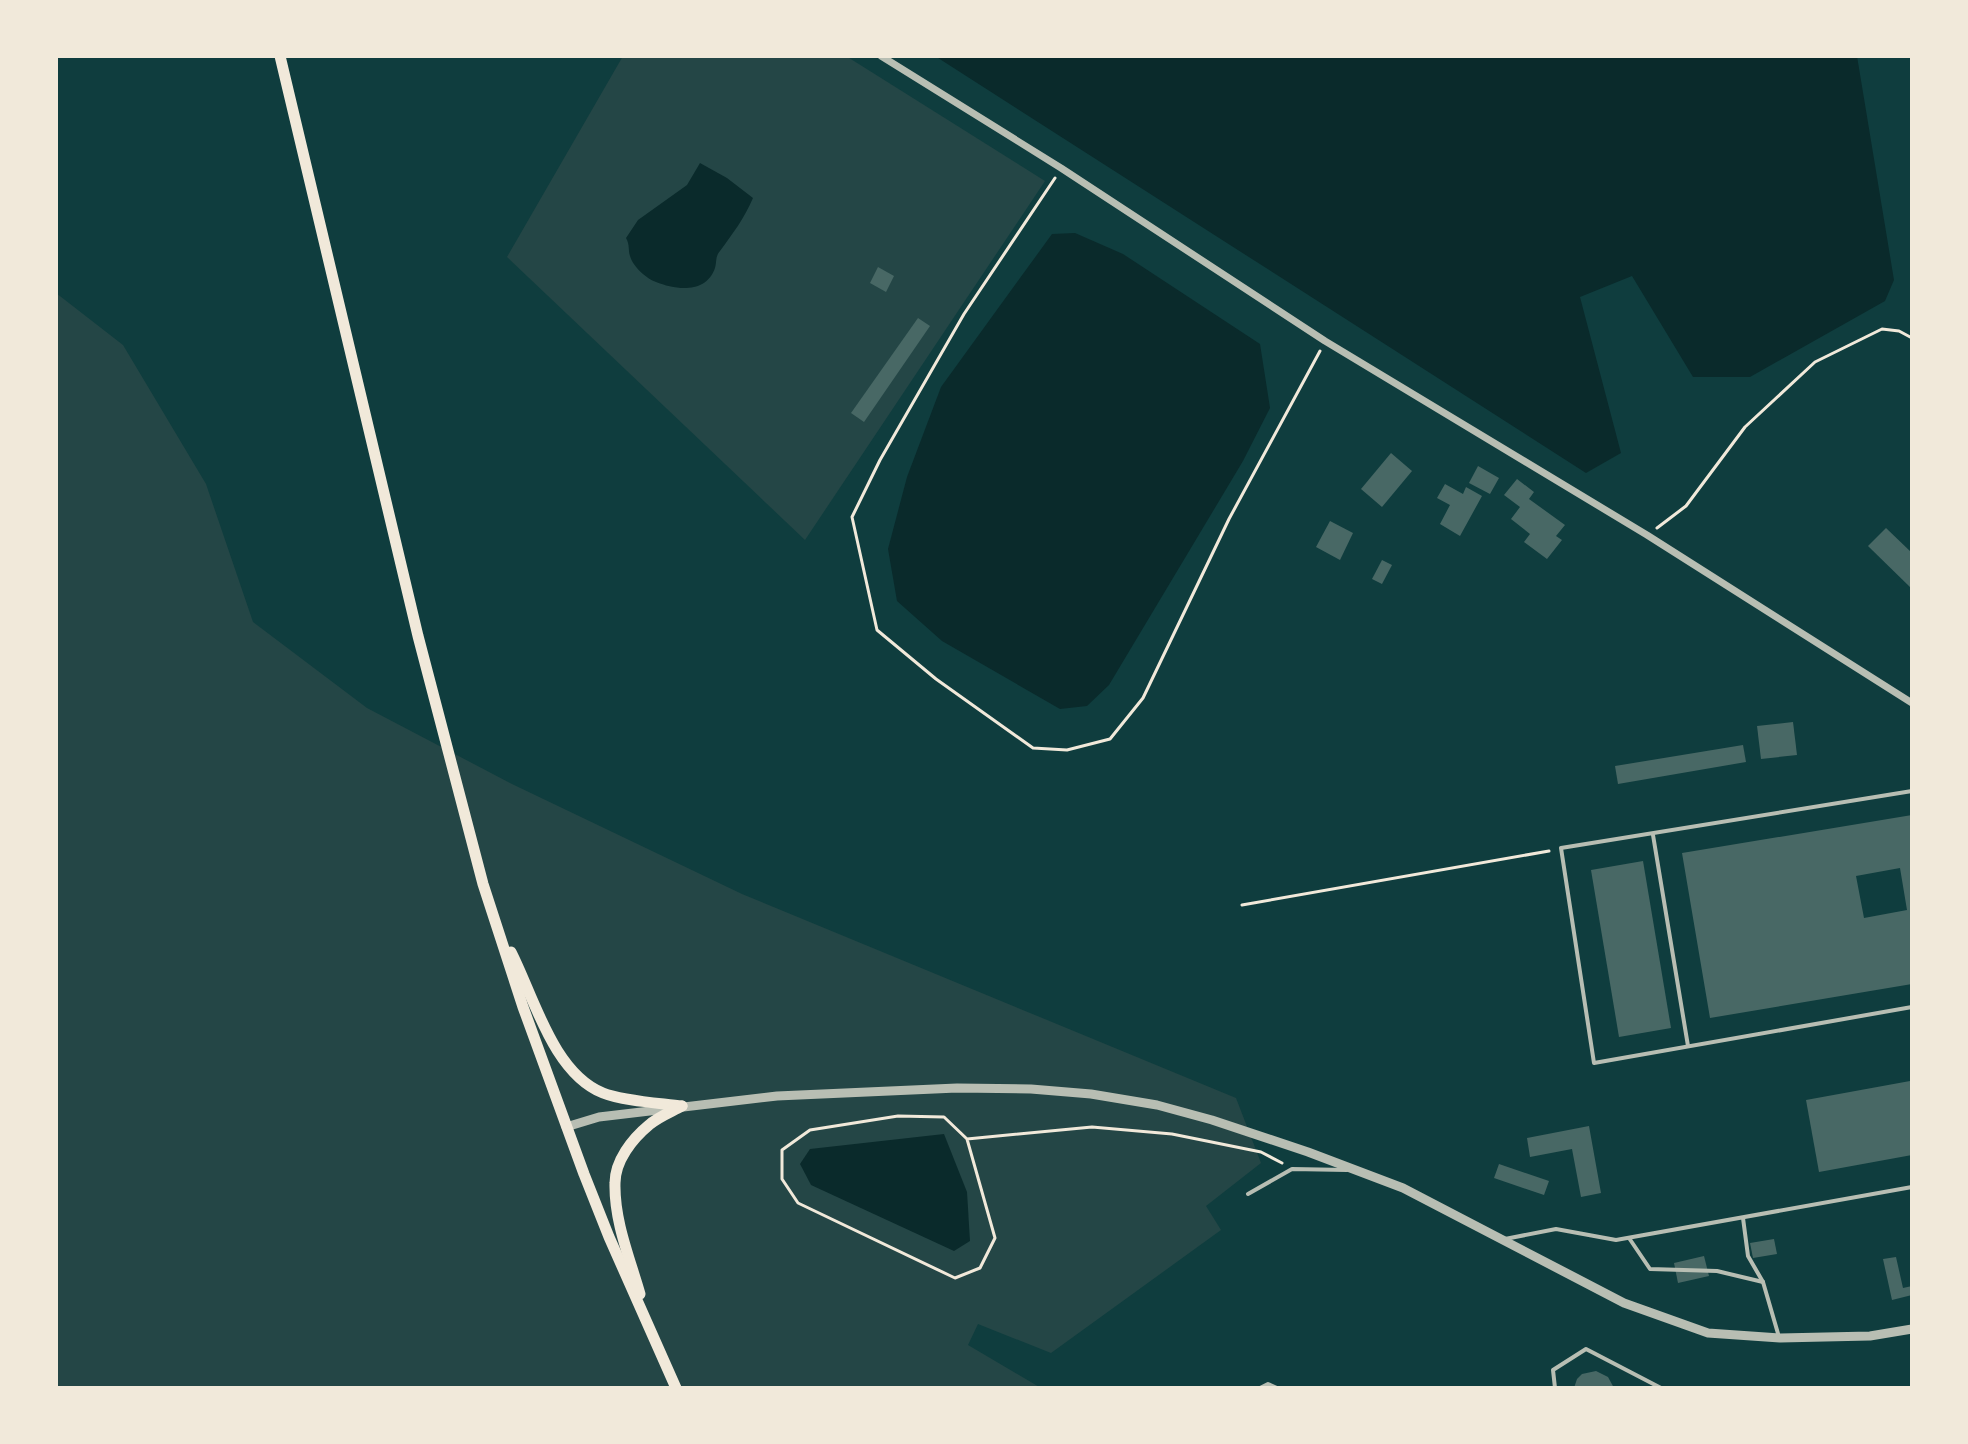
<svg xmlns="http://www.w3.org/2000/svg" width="1968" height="1444" viewBox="0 0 1968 1444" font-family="Cabin,sans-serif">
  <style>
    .green { fill: #244646 }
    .water { fill: #0a2a2b }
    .building { fill: #486865; fill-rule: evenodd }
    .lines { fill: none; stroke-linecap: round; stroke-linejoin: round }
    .path { stroke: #f1e9da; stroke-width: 3 }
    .service { stroke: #b8beb3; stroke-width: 4 }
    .minor { stroke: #b8beb3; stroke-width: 7 }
    .tertiary { stroke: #b8beb3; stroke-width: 9 }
    .primary { stroke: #f1e9da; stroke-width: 11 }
  </style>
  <rect width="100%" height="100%" fill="#0f3d3e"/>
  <g class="green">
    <polygon points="623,56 846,56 1045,181 805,540 507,257"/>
    <polygon points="56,293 123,345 206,484 253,622 367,708 512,784 742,894 1236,1098 1261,1163 1206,1206 1221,1230 1051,1353 978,1324 968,1345 1041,1388 56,1388"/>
  </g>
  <g class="water">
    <polygon points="935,56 1857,56 1894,280 1885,301 1750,377 1693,377 1632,276 1580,297 1621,453 1586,473"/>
    <path d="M700 163 727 178 753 198C744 219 733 233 720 251 715 257 717 261 715 268 706 294 676 290 656 282 647 279 633 267 630 256 628 250 630 245 626 238L638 220 687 185Z"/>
    <polygon points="1075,233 1123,254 1260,344 1270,408 1243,461 1109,685 1087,706 1060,709 942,641 897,601 888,549 907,477 941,387 1052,234"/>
    <polygon points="944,1134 967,1192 970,1241 954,1251 811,1185 800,1164 810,1149"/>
  </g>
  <g class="building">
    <polygon points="878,267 894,276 886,292 870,283"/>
    <polygon points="918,318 930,326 864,422 851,413"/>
    <polygon points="1391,453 1412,471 1382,507 1361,489"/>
    <polygon points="1478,466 1499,478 1490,494 1469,483"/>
    <polygon points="1517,479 1534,492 1529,499 1565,525 1556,536 1562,540 1547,559 1524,542 1530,534 1511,519 1520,507 1504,495"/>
    <polygon points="1445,484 1463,494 1466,487 1482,496 1460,536 1440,524 1450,505 1437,498"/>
    <polygon points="1330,521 1353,533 1340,560 1316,547"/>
    <polygon points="1886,528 1912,553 1912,589 1868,546"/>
    <polygon points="1382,560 1392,565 1382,584 1372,579"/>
    <polygon points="1793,722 1797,755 1761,759 1757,726"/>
    <polygon points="1743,745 1746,762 1618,784 1615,766"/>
    <path d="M1912 815V984L1710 1018 1682 853ZM1900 868 1907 910 1864 918 1856 876Z"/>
    <polygon points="1643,861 1671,1028 1619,1037 1591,870"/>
    <polygon points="1910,1081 1912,1090 1912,1155 1819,1172 1806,1100"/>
    <polygon points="1589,1126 1601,1193 1581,1197 1572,1149 1530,1157 1527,1138"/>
    <polygon points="1499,1164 1549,1181 1544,1195 1494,1178"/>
    <polygon points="1774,1239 1777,1254 1753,1258 1750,1243"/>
    <polygon points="1704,1256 1709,1276 1678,1283 1674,1263"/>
    <polygon points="1896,1257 1903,1288 1912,1286 1912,1295 1892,1300 1883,1259"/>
    <polygon points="1596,1371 1608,1377 1614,1388 1574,1388 1577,1379 1582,1374"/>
  </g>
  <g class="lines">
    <g class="path">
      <polyline points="1055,178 964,314 880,460 852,517 877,630 936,679 1033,748 1067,750 1110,739 1143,698 1229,519 1320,351"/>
      <polyline points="1657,528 1686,506 1745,427 1815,362 1882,329 1899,331 1912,338"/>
      <polyline points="1242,905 1549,851"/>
      <polyline points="967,1139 944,1117 898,1116 810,1130 782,1150 782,1179 798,1203 955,1278 980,1268 995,1238 967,1139 1092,1127 1172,1134 1261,1152 1282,1163"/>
    </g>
    <g class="service">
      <polyline points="1912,791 1561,848 1594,1063 1912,1007"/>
      <polyline points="1653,835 1688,1046"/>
      <polyline points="1248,1194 1292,1169 1347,1170"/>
      <polyline points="1743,1218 1748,1256 1763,1282 1779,1337"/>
      <polyline points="1629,1238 1650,1269 1717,1271 1763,1282"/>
      <polyline points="1505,1239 1556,1229 1616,1240 1912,1187"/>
      <polyline points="1260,1388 1268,1384 1277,1388"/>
      <polyline points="1555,1388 1553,1370 1586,1349 1661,1388"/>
    </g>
    <polyline class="minor" points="881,56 1061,168 1325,341 1647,535 1912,703"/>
    <polyline class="tertiary" points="566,1127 599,1117 777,1096 957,1088 1031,1089 1091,1094 1157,1105 1212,1120 1308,1152 1403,1188 1624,1303 1708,1333 1780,1338 1870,1336 1912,1329"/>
    <g class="primary">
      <polyline points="280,56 418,636 483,884 523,1007 584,1174 609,1237 676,1388"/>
      <path d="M511 952C534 997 553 1073 603 1093 623 1101 659 1103 682 1106"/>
      <path d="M640 1294C630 1259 614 1221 615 1183 615 1161 632 1139 649 1125 658 1117 671 1112 682 1106"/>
    </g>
  </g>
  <rect width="1968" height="1444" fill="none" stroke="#f1e9da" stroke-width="116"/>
</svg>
